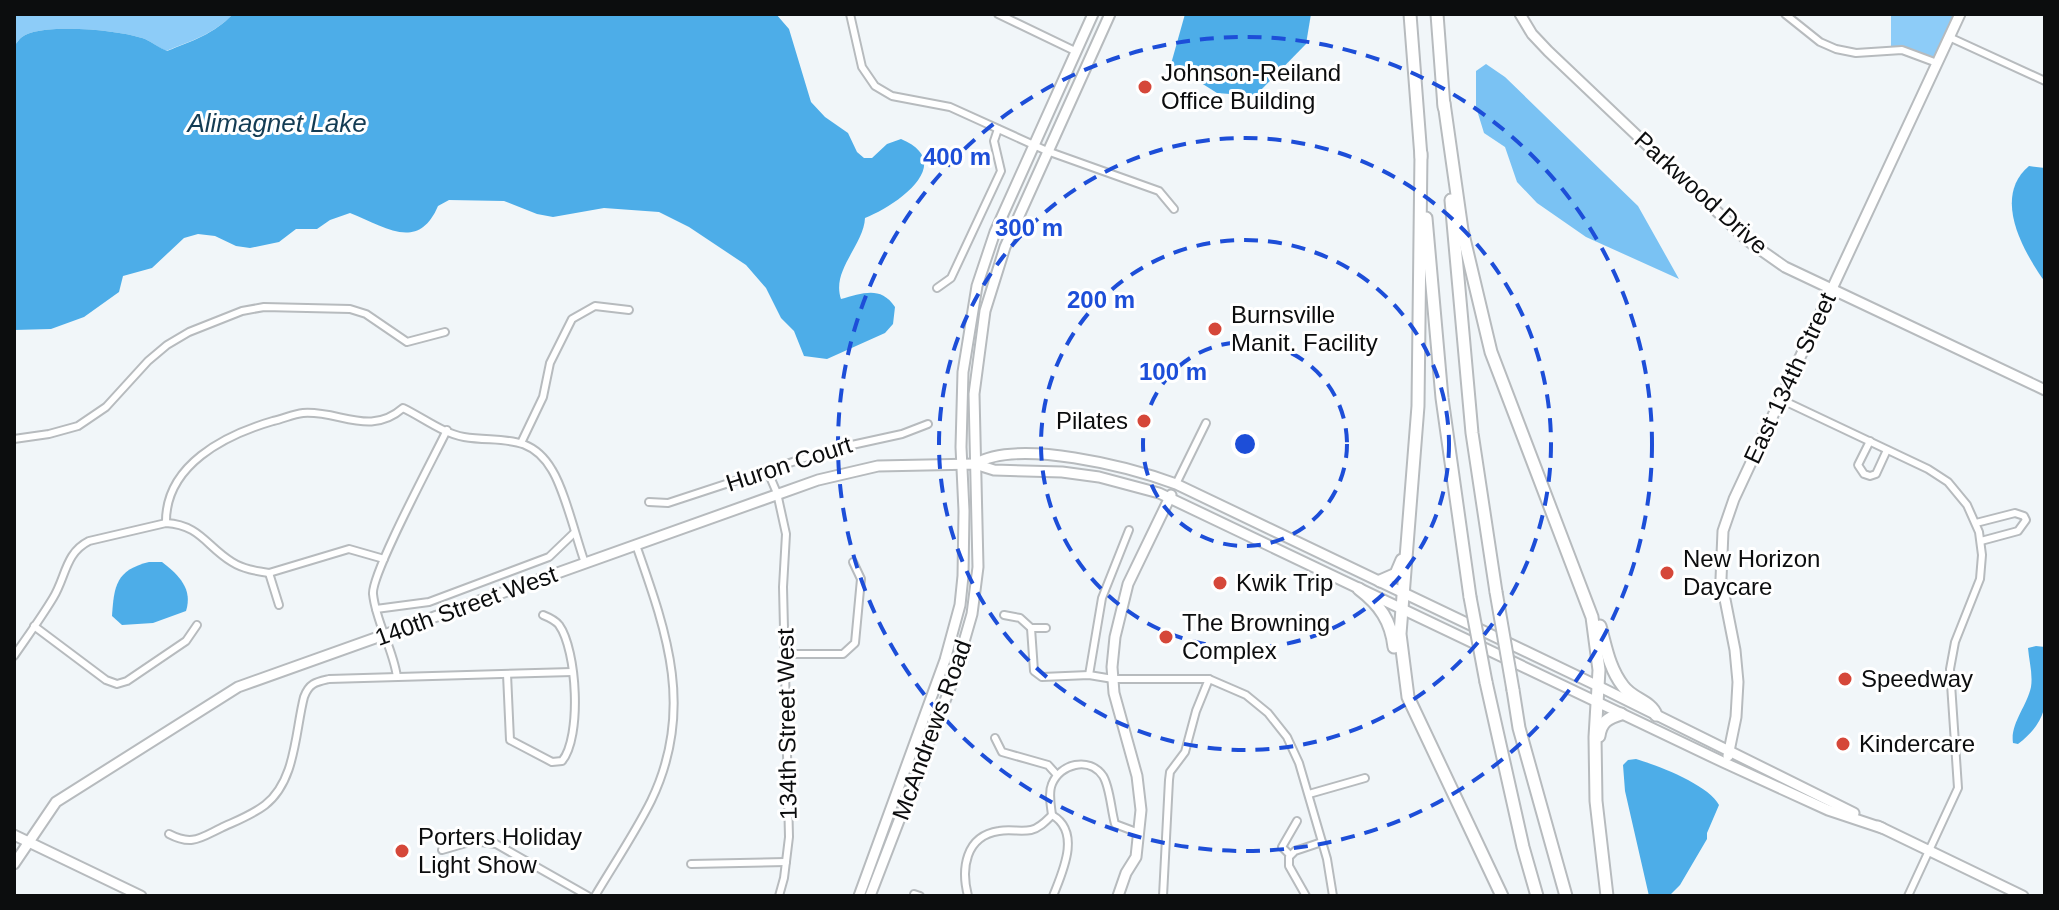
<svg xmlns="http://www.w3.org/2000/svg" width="2059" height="910" viewBox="0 0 2059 910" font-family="Helvetica,sans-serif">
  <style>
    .green { fill: #8dccf8 }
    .forest { fill: #7ac2f3 }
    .water { fill: #4dade8 }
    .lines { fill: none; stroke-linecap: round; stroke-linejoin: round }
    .street-casing { stroke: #b7bbbe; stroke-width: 10 }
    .secondary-casing { stroke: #b7bbbe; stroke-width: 13 }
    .highway-casing { stroke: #b7bbbe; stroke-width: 15 }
    .street { stroke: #fff; stroke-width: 6 }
    .secondary { stroke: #fff; stroke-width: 9 }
    .highway { stroke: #fff; stroke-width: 11 }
    .highway-bridge-casing { stroke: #b7bbbe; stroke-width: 15; stroke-linecap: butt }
    .highway-bridge { stroke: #fff; stroke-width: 11 }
    .ring { fill: none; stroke: #1d4ed8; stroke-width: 4; stroke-dasharray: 14 10 }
    .poi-dot { fill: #d54739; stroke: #fff; stroke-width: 3 }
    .labels { text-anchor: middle; stroke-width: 6; stroke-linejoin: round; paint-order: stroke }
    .poi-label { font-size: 24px; fill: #0c0d0e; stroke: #fff; text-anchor: start }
    .street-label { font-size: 24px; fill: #0c0d0e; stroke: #fff }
    .water-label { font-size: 26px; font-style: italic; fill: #133c54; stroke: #fff }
    .centre { fill: #1d4ed8; stroke: #fff; stroke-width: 4 }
    .ring-label { font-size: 24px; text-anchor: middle; font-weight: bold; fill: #1d4ed8; stroke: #fff; stroke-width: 6; stroke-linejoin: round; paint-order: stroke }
  </style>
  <rect width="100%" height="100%" fill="#f1f6f9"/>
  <g class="green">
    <path d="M14 14H233C214 34 191 41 166 51 159 48 152 42 145 39 123 30 40 22 22 37 19 39 17 43 14 46Z"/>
    <polygon points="1891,14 1960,14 1937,63 1902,50 1891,51"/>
  </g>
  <polygon class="forest" points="1486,64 1505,77 1638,206 1679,279 1586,237 1537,203 1517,182 1505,147 1484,133 1476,107 1476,71"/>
  <g class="water">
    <path d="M233 14H776L789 29 811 102 825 117 848 133 857 152 864 158H872L887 144 901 139C958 163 896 206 865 218 864 245 831 270 841 299 862 294 880 285 895 307L893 324 885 333 827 359 804 356 794 331 781 318 766 288 746 265 689 227 659 212 604 208 553 217 537 214 504 201 449 200 438 206C418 253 384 226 350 213L330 220 317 229H296L279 242 250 248 236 246 215 236 198 234 184 238 152 268 123 276 119 292 84 317 51 329 14 330V46C17 43 19 39 22 37 40 22 123 30 145 39 152 42 159 48 167 51 192 41 214 34 233 14Z"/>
    <polygon points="1185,14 1311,14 1306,44 1255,96 1217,93 1171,64"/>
    <path d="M2029 166 2045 168V282C2023 251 1992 197 2029 166Z"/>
    <path d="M149 562H162C179 575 193 589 186 611L153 623 122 625 112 616C114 586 116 570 149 562Z"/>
    <path d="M2036 646 2045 647C2045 690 2056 715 2018 744L2013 743C2010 724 2027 706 2031 687 2033 674 2029 661 2028 648Z"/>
    <path d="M1636 759C1657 765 1709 785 1719 805L1707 833V839L1680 885 1669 896H1649L1625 791 1623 765 1628 760Z"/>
  </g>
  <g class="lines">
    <g class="street-casing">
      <g id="street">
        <polyline points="850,14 862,67 875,86 892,96 950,107 1047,151 1159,191 1174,209"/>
        <polyline points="998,14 1077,52"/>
        <polyline points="1785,14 1820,42 1836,49 1856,53 1902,50 1937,63"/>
        <polyline points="1949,37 2045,81"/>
        <polyline points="937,288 951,278 1001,171 994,141 998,129"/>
        <polyline points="1780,399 1928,469 1948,482 1967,505 1979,532 1982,555 1980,579 1955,642 1950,669 1958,788 1908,896"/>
        <polyline points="14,439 49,434 78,426 106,407 148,361 167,345 189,332 242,311 264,307 350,309 366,314 407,342 445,332"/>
        <polyline points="1870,441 1858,465 1864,474 1870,476 1876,474 1887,450"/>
        <polyline points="521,443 543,397 550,363 572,319 595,306 629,310"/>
        <polyline points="768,472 777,493 786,534 783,587 789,837 784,878 779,896"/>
        <polyline points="1176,484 1206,423"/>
        <polyline points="649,502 668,503 829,450 902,434 928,424"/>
        <path d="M166 523C165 465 225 435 273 421 283 419 293 414 303 413 339 410 370 437 403 408 422 417 444 434 464 437 500 443 530 432 552 470 565 491 576 538 585 563"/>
        <polyline points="1976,523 2015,513 2024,516 2026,520 2018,531 1981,541"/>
        <polyline points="269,573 279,605"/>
        <polyline points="376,609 429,602 549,557 574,533"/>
        <polyline points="1004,615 1020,618 1031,628 1046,628"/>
        <polyline points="34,626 106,680 117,684 127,681 186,641 197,625"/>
        <polyline points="1031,628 1034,671 1042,677 1089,675 1113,679 1209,679 1246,695 1268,713 1287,737 1299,763 1327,859 1333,896"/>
        <polyline points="785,654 843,654 855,643 861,579 853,562"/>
        <path d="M14 656C27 637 41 618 53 598 66 577 65 553 89 541L166 523C200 525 206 546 232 562 243 569 256 571 269 573L349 549 384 559"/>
        <path d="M507 674 510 740 552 762 562 761C582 737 577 650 559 625 555 620 548 617 543 615"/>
        <polyline points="1089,675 1102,598 1129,530"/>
        <path d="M397 677C393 648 376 623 373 594 371 574 434 457 447 430"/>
        <polyline points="995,738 1002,752 1048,765 1057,775"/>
        <polyline points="1309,794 1365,778"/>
        <path d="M1052 815C1082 832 1062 873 1053 896"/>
        <path d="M169 834C192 846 200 838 221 828 236 821 252 815 265 805 296 781 295 732 304 697 309 683 316 682 329 679L572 672"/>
        <polyline points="442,850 473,841 496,844 588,896"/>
        <polyline points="1290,855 1282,847 1297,821"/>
        <polyline points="691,864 786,862"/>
        <polyline points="914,894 920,896"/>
        <path d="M595 896C614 864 635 833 651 801 695 710 667 633 636 545"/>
        <path d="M968 896C961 869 965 836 999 831 1010 829 1021 832 1031 830 1040 828 1046 821 1052 815 1051 806 1048 793 1052 784 1060 764 1089 756 1103 776 1110 787 1111 810 1115 824L1139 833"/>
        <polyline points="1163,896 1169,780 1170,772 1185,752 1196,711 1209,679"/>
        <polyline points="1306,896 1289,866 1289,857 1295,851 1322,842"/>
      </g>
    </g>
    <g class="secondary-casing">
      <g id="secondary">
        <polyline points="1520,14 1532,34 1548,51 1748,241 1785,267 2045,390"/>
        <path d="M975 464C1018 438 1130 467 1176 484L1598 686 1854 813"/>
        <polyline points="1728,756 1736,717 1738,682 1735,650 1721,579 1723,531 1734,499 1960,14"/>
        <polyline points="1878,826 2023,896"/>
        <polyline points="14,835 141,896"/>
        <polyline points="14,864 56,802 238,687 818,480 878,466 975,464 994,470 1062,472 1099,477 1159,493 1725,763 1828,810 1882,828"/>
        <polyline points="859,896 945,660 960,605 963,576 964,511 961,447 963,372 977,286 995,232 1093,14"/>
        <polyline points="870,896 953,680 972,614 978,567 974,394 985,311 1005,247 1110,14"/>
        <polyline points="1118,896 1126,873 1136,857 1141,810 1137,776 1114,693 1112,667 1115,637 1128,584 1171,495"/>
      </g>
    </g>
    <g class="highway-casing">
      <g id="highway">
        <polyline points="1410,14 1421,157"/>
        <polyline points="1437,14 1444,107"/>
        <polyline points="1444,103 1462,230 1491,352 1592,617 1599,670 1595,737 1596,801 1607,896"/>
        <polyline points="1421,153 1418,406 1400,634 1408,697 1502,896"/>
        <polyline points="1451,200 1472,433 1496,592"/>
        <polyline points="1426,218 1442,398 1470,597"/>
        <polyline points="1380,581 1396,574 1402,560"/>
        <path d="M1359 589C1380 605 1391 621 1394 647"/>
        <path d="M1600 626C1606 647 1609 668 1623 686 1632 699 1651 701 1656 715"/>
        <polyline points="1486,682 1523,847 1537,896"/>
        <polyline points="1513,690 1519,728 1566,896"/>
        <path d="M1599 736C1601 722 1608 718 1621 714"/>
      </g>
    </g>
    <use href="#street" class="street"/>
    <use href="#secondary" class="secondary"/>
    <use href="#highway" class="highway"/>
    <g class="highway-bridge-casing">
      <g id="highway-bridge">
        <polyline points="1496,592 1513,690"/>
        <polyline points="1470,597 1486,682"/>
      </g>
    </g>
    <use href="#highway-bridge" class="highway-bridge"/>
  </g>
  <g class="ring">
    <circle cx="1245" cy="444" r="102"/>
    <circle cx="1245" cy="444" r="204"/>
    <circle cx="1245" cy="444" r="306"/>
    <circle cx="1245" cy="444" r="407"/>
  </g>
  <g class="poi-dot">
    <circle cx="1145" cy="87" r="8"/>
    <circle cx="1215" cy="329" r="8"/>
    <circle cx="1144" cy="421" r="8"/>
    <circle cx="1667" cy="573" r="8"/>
    <circle cx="1220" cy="583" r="8"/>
    <circle cx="1166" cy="637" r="8"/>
    <circle cx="1845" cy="679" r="8"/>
    <circle cx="1843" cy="744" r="8"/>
    <circle cx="402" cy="851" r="8"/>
  </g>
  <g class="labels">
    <g class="poi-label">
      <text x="1161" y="81">Johnson-Reiland<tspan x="1161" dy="28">Office Building</tspan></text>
      <text x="1231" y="323">Burnsville<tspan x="1231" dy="28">Manit. Facility</tspan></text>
      <text x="1128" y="429" text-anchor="end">Pilates</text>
      <text x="1683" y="567">New Horizon<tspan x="1683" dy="28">Daycare</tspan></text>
      <text x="1236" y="591">Kwik Trip</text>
      <text x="1182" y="631">The Browning<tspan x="1182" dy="28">Complex</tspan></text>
      <text x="1861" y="687">Speedway</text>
      <text x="1859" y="752">Kindercare</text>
      <text x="418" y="845">Porters Holiday<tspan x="418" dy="28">Light Show</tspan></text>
    </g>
    <g class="street-label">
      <text transform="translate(1701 193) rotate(42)" y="8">Parkwood Drive</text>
      <text transform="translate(1790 378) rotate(-65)" y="8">East 134th Street</text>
      <text transform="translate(789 464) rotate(-18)" y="8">Huron Court</text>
      <text transform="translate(466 606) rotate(-20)" y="8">140th Street West</text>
      <text transform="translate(787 724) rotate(-91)" y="8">134th Street West</text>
      <text transform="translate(932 730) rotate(-70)" y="8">McAndrews Road</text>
    </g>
    <g class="water-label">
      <text x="277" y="132">Alimagnet Lake</text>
    </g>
  </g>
  <circle cx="1245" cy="444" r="12" class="centre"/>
  <g class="ring-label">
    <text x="957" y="165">400 m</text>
    <text x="1029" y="236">300 m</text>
    <text x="1101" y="308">200 m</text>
    <text x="1173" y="380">100 m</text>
  </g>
  <rect width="2059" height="910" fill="none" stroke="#0c0d0e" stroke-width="32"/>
</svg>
